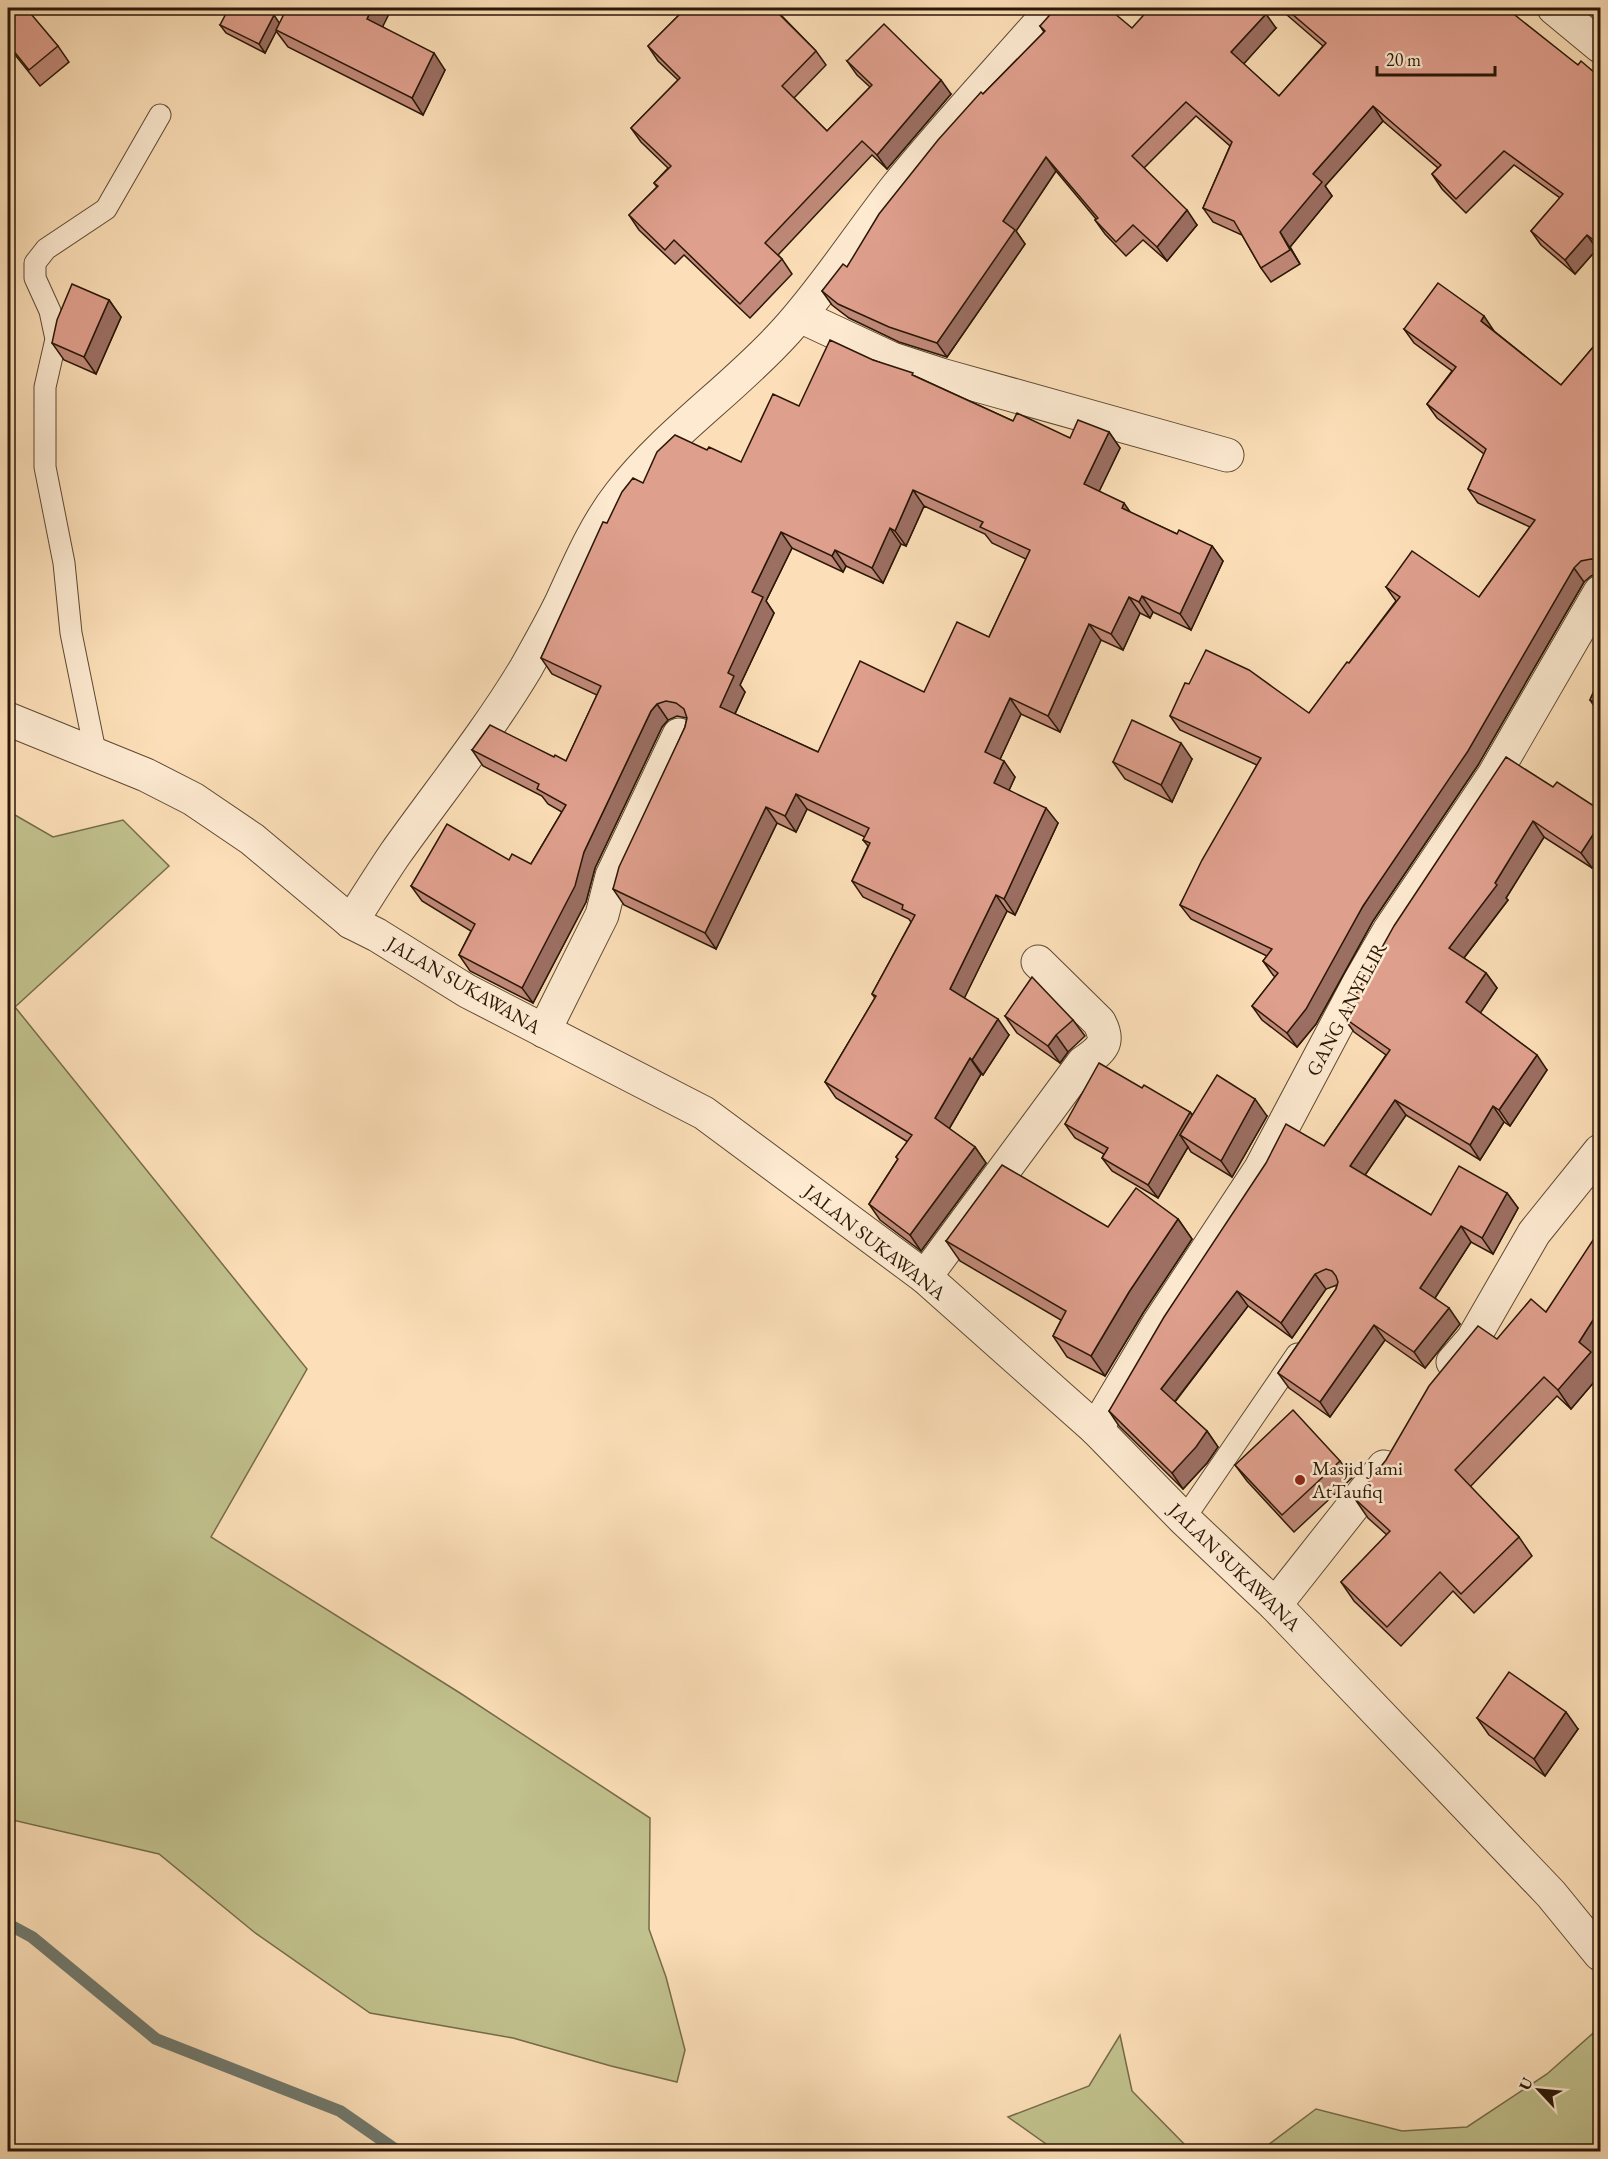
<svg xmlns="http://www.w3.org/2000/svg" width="1608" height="2159" viewBox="0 0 1608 2159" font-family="'EB Garamond',serif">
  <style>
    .green { fill: #c1c18d; stroke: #766c4a; stroke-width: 1.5 }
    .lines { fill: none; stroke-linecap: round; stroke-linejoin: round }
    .stream { stroke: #717a6f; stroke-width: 12 }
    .lane-casing { stroke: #5e4932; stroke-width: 23 }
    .street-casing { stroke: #5e4932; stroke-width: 35 }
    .lane { stroke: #fdead1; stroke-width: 21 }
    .street { stroke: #fdead1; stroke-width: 33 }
    .wall { fill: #c08979; stroke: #2a1706; stroke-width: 1.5; fill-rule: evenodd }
    .shaded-wall { fill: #9c6f63; stroke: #2a1706; stroke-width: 1.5 }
    .building { fill: #df9f8d; stroke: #2a1706; stroke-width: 1.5; fill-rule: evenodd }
    .poi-dot { fill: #8f2418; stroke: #fdead1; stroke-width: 2 }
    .labels { text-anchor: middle; stroke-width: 5; stroke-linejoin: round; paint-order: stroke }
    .street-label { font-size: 20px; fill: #2a1706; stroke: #fdead1 }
    .poi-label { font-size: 20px; fill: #2a1706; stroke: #fdead1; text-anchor: start }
  </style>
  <rect width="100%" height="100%" fill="#fcdfb8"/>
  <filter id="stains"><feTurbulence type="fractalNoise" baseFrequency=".00333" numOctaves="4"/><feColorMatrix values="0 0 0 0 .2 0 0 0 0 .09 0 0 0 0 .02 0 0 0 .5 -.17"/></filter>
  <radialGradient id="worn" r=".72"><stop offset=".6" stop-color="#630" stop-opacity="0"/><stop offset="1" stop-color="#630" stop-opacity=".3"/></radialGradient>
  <g class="green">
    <polygon points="8,811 53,837 123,820 169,866 15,1007 307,1369 211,1537 460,1693 650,1818 649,1929 666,1977 685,2050 677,2082 611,2066 513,2038 370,2013 254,1932 159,1854 8,1819"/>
    <polygon points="1600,2027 1600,2151 1260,2151 1316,2109 1402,2131 1467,2127 1547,2074"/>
    <polygon points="1120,2035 1132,2091 1191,2151 1056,2151 1008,2117 1089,2086"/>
  </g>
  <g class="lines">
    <polyline class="stream" points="8,1924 32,1937 156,2039 340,2111 399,2152"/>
    <g class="lane-casing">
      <g id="lane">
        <polyline points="96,756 71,633 64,563 45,467 45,387 56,339 50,311 35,278 35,263 46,249 106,209 160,115"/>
        <polyline points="1184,1519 1297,1354"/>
      </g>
    </g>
    <g class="street-casing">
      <g id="street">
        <polyline points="1554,8 1600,46"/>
        <polyline points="800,316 892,359 941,375 1227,455"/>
        <polyline points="8,719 146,775 193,799 252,839 351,922 377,935 467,991 704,1113 925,1277 1096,1429 1184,1519 1275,1605 1551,1894 1600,1954"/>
        <path d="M351 922C366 899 380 876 395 854 439 792 487 733 526 668 538 646 551 624 562 601 579 564 595 526 620 494 668 432 734 389 786 331 826 287 859 235 896 188 946 126 1001 68 1053 8"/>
        <polyline points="544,1031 602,915 612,876 679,735"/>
        <path d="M925 1277 1083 1063C1101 1050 1111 1043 1099 1022L1038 962"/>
        <polyline points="1453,1362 1473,1339 1534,1233 1600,1151"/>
        <polyline points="1096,1429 1159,1323 1261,1168 1360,981 1389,931 1494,775 1600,592"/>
        <polyline points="1275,1605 1384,1467"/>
      </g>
    </g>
    <use href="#lane" class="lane"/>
    <use href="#street" class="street"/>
  </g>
  <g class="wall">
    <polygon points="8,8 58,46 69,62 40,86 8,46"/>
    <polygon points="686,8 788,8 781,15 816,51 826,65 794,98 827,131 870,87 857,75 847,61 951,94 887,169 872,155 778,255 782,259 792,274 750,318 684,255 675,264 639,230 629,215 657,187 654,183 668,168 641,142 631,128 678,80 658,61 648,46"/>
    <polygon points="1279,8 1490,8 1494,10 1578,65 1595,73 1600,66 1600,252 1597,249 1575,274 1541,245 1531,231 1560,198 1514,165 1466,213 1442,189 1432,174 1438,168 1383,121 1325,186 1332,196 1290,247 1300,264 1271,282 1261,268 1242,235 1213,222 1203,208 1230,146 1196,116 1144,168 1197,225 1167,261 1143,240 1126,256 1105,234 1095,220 1096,219 1056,171 1016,231 1025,244 947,357 899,342 849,318 832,305 822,291 847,267 983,94 1044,32 1040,26 1132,28 1276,28 1243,64 1279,96 1323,46"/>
    <polygon points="279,23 383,27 445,70 423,115 288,47 276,31 265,53 226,33 220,25"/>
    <polygon points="109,300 121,317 96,374 64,360 52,343"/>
    <polygon points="1404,329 1494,331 1561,385 1600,339 1600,573 1591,576 1584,582 1478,765 1373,921 1316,1024 1297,1047 1262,1020 1252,1006 1275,977 1273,975 1263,961 1267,956 1191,919 1180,905 1257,765 1180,730 1170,716 1189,684 1309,713 1349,663 1396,601 1386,587 1479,597 1530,527 1478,503 1468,489 1484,454 1437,418 1427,404 1452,371 1414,343"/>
    <path d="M873 360 915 376 1013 421 1070 438 1109 432 1120 448 1099 491 1131 513 1177 534 1212 546 1223 561 1191 630 1153 612 1150 618 1140 613 1123 650 1101 640 1060 732 1021 714 1000 759 1015 777 1009 790 1058 823 1015 915 1007 911 964 998 1009 1035 983 1075 981 1074 949 1129 975 1147 986 1163 921 1251 880 1220 869 1204 898 1159 896 1157 908 1142 836 1098 825 1082 875 998 872 994 911 922 909 919 863 897 852 881 868 846 863 840 865 837 807 809 796 832 777 823 716 949 624 905 613 889 685 727 687 718 677 716 668 720 662 727 595 868 586 902 533 1003 470 971 459 955 471 931 422 901 411 886 509 860 531 864 562 812 548 804 542 796 483 766 472 750 554 757 566 761 597 695 552 674 541 658 607 523 643 483 707 450 741 462 799 406ZM924 506 985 534 992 543 1026 559 989 637 924 692 818 752 735 714 745 692 740 685 774 613 766 601 792 548 843 572 846 566 883 583 901 544 906 546Z"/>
    <polygon points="1600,678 1600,715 1590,700"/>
    <polygon points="1192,759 1172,802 1125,779 1113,762"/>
    <polygon points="1553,787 1600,810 1600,856 1592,868 1544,837 1506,898 1508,900 1464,958 1486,973 1497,988 1480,1013 1547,1070 1510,1126 1504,1122 1480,1160 1406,1115 1365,1175 1431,1215 1507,1193 1518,1208 1493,1254 1471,1242 1435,1298 1460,1324 1425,1368 1385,1340 1330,1417 1289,1388 1278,1373 1336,1289 1337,1285 1326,1289 1292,1338 1248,1306 1175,1402 1207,1431 1218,1447 1207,1463 1183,1489 1119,1426 1109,1411 1324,1146 1386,1055 1354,1032 1343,1017"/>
    <polygon points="1005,1016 1073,1020 1085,1036 1068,1052 1060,1063 1017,1033"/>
    <polygon points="1142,1088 1190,1112 1193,1115 1267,1116 1232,1177 1191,1152 1188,1147 1158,1198 1112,1171 1102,1158 1104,1154 1075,1138 1065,1124"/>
    <polygon points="1178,1219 1192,1239 1143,1313 1105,1376 1067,1357 1053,1336 1061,1320 960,1261 946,1241 1108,1227"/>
    <polygon points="1600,1236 1600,1348 1594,1357 1600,1366 1600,1375 1571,1409 1557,1396 1470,1487 1519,1537 1532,1556 1474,1613 1453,1591 1401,1646 1354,1601 1341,1582 1387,1535 1368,1518 1355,1499 1497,1339 1546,1312"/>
    <polygon points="1340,1461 1352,1478 1294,1532 1247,1481 1235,1465"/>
    <polygon points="1477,1718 1578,1729 1545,1776 1489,1735"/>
  </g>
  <g class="shaded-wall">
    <polygon points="372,8 392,8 378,36 367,19"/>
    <polygon points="1266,14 1276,28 1241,67 1231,52"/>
    <polygon points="274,15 280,24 265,53 259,44"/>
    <polygon points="434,53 445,70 423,115 412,98"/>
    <polygon points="941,80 951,94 887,169 877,155"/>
    <polygon points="1373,106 1383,121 1325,186 1332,196 1290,247 1300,264 1280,232 1313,174"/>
    <polygon points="1046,157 1056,171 1016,231 1025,244 947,357 937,343 1003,221"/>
    <polygon points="1187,210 1197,225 1167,261 1157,247"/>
    <polygon points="1587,235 1597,249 1575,274 1565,260"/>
    <polygon points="109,300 121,317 96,374 84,357"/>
    <polygon points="1484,316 1494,331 1481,321"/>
    <polygon points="1109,432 1120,448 1095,500 1084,484"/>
    <polygon points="913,490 924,506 906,546 895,531"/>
    <polygon points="1124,503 1135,519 1122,508"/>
    <polygon points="890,528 901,544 883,583 872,568"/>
    <polygon points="781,532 792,548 766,601 774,613 740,685 745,692 731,722 720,707 728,673 752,592"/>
    <polygon points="1212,546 1223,561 1191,630 1180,614"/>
    <polygon points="835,550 846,566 843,572 832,556"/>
    <polygon points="1574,568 1584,582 1478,765 1373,921 1316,1024 1297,1047 1287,1033 1363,906"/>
    <polygon points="1142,596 1153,612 1150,618 1139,602"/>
    <polygon points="1129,597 1140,613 1123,650 1111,634"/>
    <polygon points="1089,624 1101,640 1060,732 1048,716"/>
    <polygon points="1010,698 1021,714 996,768 985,752"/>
    <polygon points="657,704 668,720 662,727 595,868 586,902 533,1003 522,988 584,852 651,711"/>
    <polygon points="1181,743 1192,759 1172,802 1161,785"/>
    <polygon points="1004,761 1015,777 1005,799 994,783"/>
    <polygon points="796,794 807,809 796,832 785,816"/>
    <polygon points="766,807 777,823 716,949 705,933"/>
    <polygon points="1046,808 1058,823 1015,915 1004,899"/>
    <polygon points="1533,821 1544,837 1506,898 1508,900 1460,963 1449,948 1495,883"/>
    <polygon points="1600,824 1600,856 1592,868 1581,853"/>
    <polygon points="996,895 1007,911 961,1005 950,989"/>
    <polygon points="1486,973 1497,988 1477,1018 1466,1002"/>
    <polygon points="998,1019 1009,1035 983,1075 972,1060"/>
    <polygon points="1056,1035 1068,1052 1060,1063 1048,1046"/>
    <polygon points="1537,1055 1547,1070 1510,1126 1499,1110"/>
    <polygon points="970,1058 981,1074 946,1134 935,1118"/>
    <polygon points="1255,1099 1267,1116 1232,1177 1221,1161"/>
    <polygon points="1395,1100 1406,1115 1361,1181 1350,1166"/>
    <polygon points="1493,1106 1504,1122 1480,1160 1470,1145"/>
    <polygon points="1190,1112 1200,1125 1180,1135 1188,1147 1158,1198 1148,1185"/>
    <polygon points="975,1147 986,1163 921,1251 910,1235"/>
    <polygon points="1507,1193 1518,1208 1493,1254 1482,1238"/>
    <polygon points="1178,1219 1192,1239 1143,1313 1105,1376 1091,1356 1129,1292"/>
    <polygon points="1461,1226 1471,1242 1431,1304 1420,1288"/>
    <polygon points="1315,1274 1326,1289 1292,1338 1281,1323"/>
    <polygon points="1237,1291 1248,1306 1172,1405 1161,1389"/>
    <polygon points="1449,1308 1460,1324 1425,1368 1414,1352"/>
    <polygon points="1600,1309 1600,1348 1594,1357 1600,1366 1600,1375 1571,1409 1558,1390 1579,1342"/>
    <polygon points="1374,1325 1385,1340 1330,1417 1320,1402"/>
    <polygon points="1207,1431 1218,1447 1207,1463 1183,1489 1172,1473"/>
    <polygon points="1566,1712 1578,1729 1545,1776 1534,1759"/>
  </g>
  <g class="building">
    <polygon points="8,8 26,8 58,46 29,70 8,44"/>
    <polygon points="229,8 259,8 274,15 259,44 220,25"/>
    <polygon points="287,8 372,8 367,19 434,53 412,98 276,30"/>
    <polygon points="686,8 773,8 816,51 782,86 827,131 872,85 847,61 884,24 941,80 877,155 862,141 765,243 782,259 740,304 674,240 665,250 629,215 658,186 654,183 671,166 631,128 680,78 648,46"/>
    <polygon points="1056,8 1108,8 1132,28 1150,8 1259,8 1266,14 1231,52 1279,96 1326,43 1285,8 1490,8 1494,10 1496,8 1506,8 1578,65 1581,61 1595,73 1600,66 1600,245 1587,235 1565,260 1531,231 1563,194 1504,151 1456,199 1432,174 1441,165 1373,106 1313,174 1322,182 1280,232 1290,250 1261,268 1234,221 1203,208 1232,142 1186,102 1132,156 1187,210 1157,247 1133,225 1116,242 1095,220 1098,218 1046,157 1003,221 1015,230 937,343 889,327 838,304 822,291 843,264 847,267 879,214 938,140 981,92 983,94 1045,31 1040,26"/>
    <polygon points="1438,283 1484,316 1481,321 1561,385 1600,339 1600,563 1599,561 1591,559 1581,561 1574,568 1468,751 1363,906 1306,1009 1287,1033 1252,1006 1278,973 1263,961 1272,949 1180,905 1202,860 1261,758 1170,716 1185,683 1189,684 1206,650 1249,670 1309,713 1347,662 1349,663 1400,597 1386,587 1412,551 1479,597 1535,520 1468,489 1486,449 1427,404 1456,367 1404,329"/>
    <polygon points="72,284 109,300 84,357 52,343 57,320"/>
    <path d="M830 340 873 360 913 373 912 375 1013 421 1017 413 1070 438 1078 420 1109 432 1084 484 1124 503 1122 508 1177 534 1179 530 1212 546 1180 614 1142 596 1139 602 1129 597 1111 634 1089 624 1048 716 1010 698 985 752 1004 761 994 783 1046 808 1004 899 996 895 950 989 998 1019 972 1060 970 1058 935 1118 975 1147 910 1235 869 1204 898 1159 896 1157 912 1135 825 1082 876 996 872 994 915 915 902 909 903 905 852 881 870 843 863 840 869 828 796 794 785 816 766 807 705 933 613 889 619 867 685 727 687 718 684 709 676 703 666 701 657 704 651 711 584 852 575 886 522 988 459 955 475 924 411 886 447 824 509 860 512 854 531 864 566 805 537 789 539 784 472 750 490 725 554 757 555 755 566 761 601 686 541 658 603 522 607 523 622 492 633 478 643 483 657 452 675 435 707 450 709 447 741 462 773 394 799 406ZM913 490 983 522 980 527 1030 550 989 637 957 622 924 692 860 661 818 752 720 707 734 676 728 673 763 597 752 592 781 532 832 556 835 550 872 568 890 528 895 531Z"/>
    <polygon points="1600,678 1600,705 1590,700"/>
    <polygon points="1132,720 1181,743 1161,785 1113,762"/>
    <polygon points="1506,757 1553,787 1557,782 1600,810 1600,824 1581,853 1533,821 1495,883 1497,885 1449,948 1486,973 1466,1002 1537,1055 1499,1110 1493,1106 1470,1145 1395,1100 1350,1166 1431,1215 1459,1166 1507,1193 1482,1238 1461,1226 1420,1288 1449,1308 1414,1352 1374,1325 1320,1402 1278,1373 1336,1289 1338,1282 1336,1276 1332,1271 1326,1269 1315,1274 1281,1323 1237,1291 1161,1389 1207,1431 1196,1447 1172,1473 1109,1411 1164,1317 1266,1163 1286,1124 1324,1146 1390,1050 1343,1017 1394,926"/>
    <polygon points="1032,977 1073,1020 1056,1035 1048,1046 1005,1016"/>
    <polygon points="1099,1063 1142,1088 1144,1085 1190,1112 1148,1185 1102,1158 1108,1148 1065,1124"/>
    <polygon points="1217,1075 1255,1099 1221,1161 1180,1135"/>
    <polygon points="1002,1165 1108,1227 1136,1188 1178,1219 1129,1292 1091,1356 1053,1336 1066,1311 946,1241"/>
    <polygon points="1597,1234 1600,1236 1600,1309 1579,1342 1591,1352 1558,1390 1544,1377 1455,1470 1519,1537 1461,1594 1440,1572 1387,1627 1341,1582 1390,1531 1355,1499 1386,1460 1429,1386 1478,1326 1497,1339 1531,1299 1546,1312"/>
    <polygon points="1293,1410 1340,1461 1282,1515 1235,1465"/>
    <polygon points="1509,1672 1566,1712 1534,1759 1477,1718"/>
  </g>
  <circle class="poi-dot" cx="1300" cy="1480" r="6"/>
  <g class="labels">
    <g class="street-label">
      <text transform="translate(464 985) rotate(30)" y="7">JALAN SUKAWANA</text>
      <text transform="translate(1346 1009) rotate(-62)" y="7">GANG ANYELIR</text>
      <text transform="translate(875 1242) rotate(38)" y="7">JALAN SUKAWANA</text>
      <text transform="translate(1235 1567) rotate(44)" y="7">JALAN SUKAWANA</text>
    </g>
    <g class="poi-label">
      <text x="1312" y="1475">Masjid Jami<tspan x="1312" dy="23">AtTaufiq</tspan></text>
    </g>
  </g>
  <rect width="1608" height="2159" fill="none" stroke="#fcdfb8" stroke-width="30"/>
  <rect x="9" y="9" width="1590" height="2141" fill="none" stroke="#2a1706" stroke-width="3"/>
  <rect x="15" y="15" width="1578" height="2129" fill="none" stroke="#2a1706" stroke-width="1.5"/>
  <g transform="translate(1539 2090) rotate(296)" stroke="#fdead1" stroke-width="4.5" paint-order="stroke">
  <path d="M0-4.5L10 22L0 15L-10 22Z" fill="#2a1706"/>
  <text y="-9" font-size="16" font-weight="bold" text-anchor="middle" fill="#2a1706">U</text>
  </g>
  <path d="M1377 66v9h118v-9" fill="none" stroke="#2a1706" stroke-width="3"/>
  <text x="1386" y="66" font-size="18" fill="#2a1706" stroke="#fdead1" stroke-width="4.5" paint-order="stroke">20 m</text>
  <rect width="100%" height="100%" filter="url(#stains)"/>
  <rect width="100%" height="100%" fill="url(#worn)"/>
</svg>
